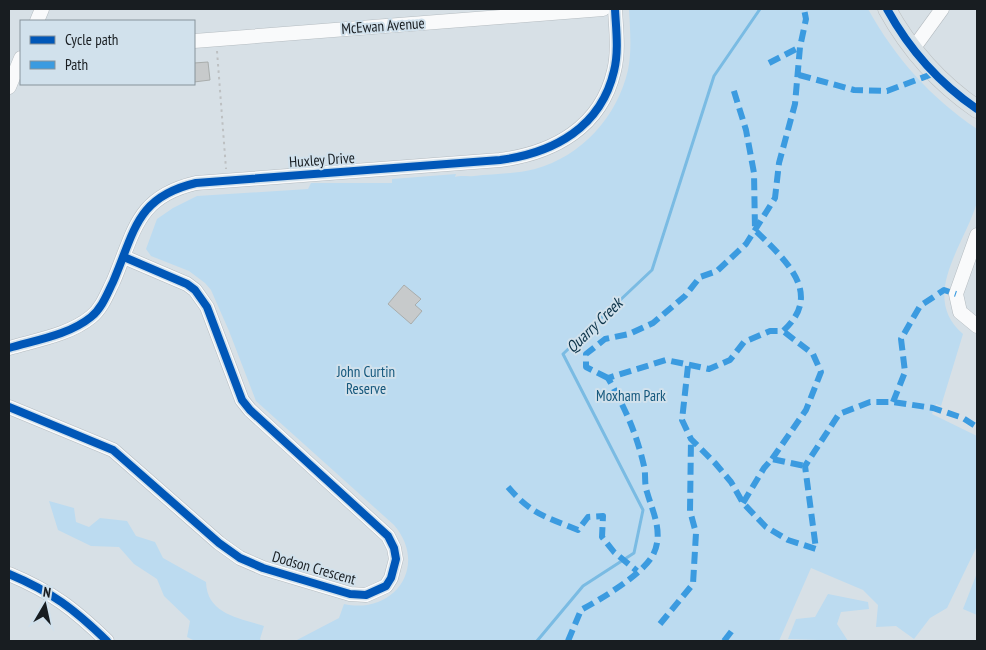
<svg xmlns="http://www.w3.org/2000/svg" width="986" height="650" viewBox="0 0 986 650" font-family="'PT Sans Narrow',sans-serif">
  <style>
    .green { fill: #bcdbf0 }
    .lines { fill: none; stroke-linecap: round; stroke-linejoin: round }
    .stream { stroke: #7abbe3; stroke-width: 3 }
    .building { fill: #c7cacb; stroke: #a9adac }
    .minor-casing { stroke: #b5bcc1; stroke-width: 15 }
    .major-casing { stroke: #babec1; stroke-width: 19 }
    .path { stroke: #bdc0c2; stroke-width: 2; stroke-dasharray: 2.5 4; stroke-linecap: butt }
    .minor { stroke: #f9fafb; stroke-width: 14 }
    .major { stroke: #dae2e6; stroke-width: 18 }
    .quiet { stroke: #3b9be0; stroke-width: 6; stroke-dasharray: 12 6; stroke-linecap: butt }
    .cycleway-casing { stroke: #d1e1ec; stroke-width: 11 }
    .cycleway { stroke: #0057b8; stroke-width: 8 }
    .labels { text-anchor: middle; stroke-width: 4; stroke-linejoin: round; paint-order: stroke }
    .street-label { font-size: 15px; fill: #181d21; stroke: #d1e1ec }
    .park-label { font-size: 15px; fill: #14577c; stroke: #d1e1ec }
    .water-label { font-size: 16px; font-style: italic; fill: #0c3349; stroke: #d1e1ec }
  </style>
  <rect width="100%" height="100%" fill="#d7e0e6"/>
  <g class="green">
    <path d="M629 9H868C896 59 930 97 977 129 977 148 981 185 977 202 965 245 919 296 963 334L941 406 936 404 932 414 977 436V546L947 608 930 618 914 639 896 626 876 627 878 605 863 590 811 568 779 641H295L339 618 344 604C394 615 429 566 394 525L256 401 229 331 211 290 205 283 189 271 151 256 146 249 157 219 173 208 197 196 308 189 311 183H392V179L456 174 455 177C461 175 468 177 474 176 494 174 515 174 535 169 582 156 617 117 628 70 632 50 630 29 629 9Z"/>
    <path d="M49 501 74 508 76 522 89 527 100 518 127 521 136 536 155 542 163 558 206 582C207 614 239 618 264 626L260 639 262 641H195L187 637 190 621 164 596 157 579 134 564 119 547 91 546 58 530Z"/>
    <polygon points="977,573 977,615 963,609"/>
    <polygon points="828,594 868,602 869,609 841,612 837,624 848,641 788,639 796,619 815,617"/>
  </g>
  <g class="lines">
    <polyline class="stream" points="537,641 583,586 634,553 643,510 563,354 652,270 714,76 760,9"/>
  </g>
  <g class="building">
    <polygon points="208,62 210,80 194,82 194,63"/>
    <polygon points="404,285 421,299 415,305 422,311 411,324 388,304"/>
  </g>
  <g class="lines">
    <g class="minor-casing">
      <g id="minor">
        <polyline points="37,21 42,9"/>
        <polyline points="194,41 603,9"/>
        <polyline points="913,49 942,9"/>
        <polyline points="9,87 21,58"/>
        <polyline points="977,235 956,294 960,312 977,326"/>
        <path d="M9 348C36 340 69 335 91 317 102 308 107 294 113 282 135 231 136 197 196 183L500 160C554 153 601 127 614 71 619 51 616 29 615 9"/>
        <polyline points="9,407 113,450 219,543 240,558 263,568 350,594 366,595 386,586 391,578 396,559 394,548 388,536 250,410 242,400 207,307 195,290 187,284 124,257"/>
        <path d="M9 574C52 592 74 609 107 641"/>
      </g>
    </g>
    <g class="major-casing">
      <path id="major" d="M887 9C909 49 939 83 977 109"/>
    </g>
    <polyline class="path" points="217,51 226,169"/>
    <use href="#minor" class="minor"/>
    <use href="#major" class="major"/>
    <g class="quiet">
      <polyline points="769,63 800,47"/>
      <polyline points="799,75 854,90 887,91 935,73"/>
      <polyline points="688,366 682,420 691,439 715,463 731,482 743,503 766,527 788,540 816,549 805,466 839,414 870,402 893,402 933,408 963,418 977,427"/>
      <polyline points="608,378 586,367 586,354 605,339 629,334 653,323 685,296 700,277 717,271 746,244 755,230 775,198 779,163 795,104 800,47 806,19 804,9"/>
      <polyline points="893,402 905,372 901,339 920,306 944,290 956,294"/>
      <polyline points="772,459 806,410 821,372 813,354 783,331"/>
      <path d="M508 487C531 514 546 517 578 530L588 517 603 516 602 537 614 552 637 571"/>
      <polyline points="743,503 764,468 772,459 805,466"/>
      <polyline points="660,624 693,584 696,533 690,511 691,439"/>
      <path d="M568 641 581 610C601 599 642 575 653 555 664 533 653 513 647 492 644 484 646 474 644 466 636 432 625 408 608 378L666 360 709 369 730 360 744 342 770 331H783C825 293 784 259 755 230L754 173 746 130 733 88"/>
      <polyline points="724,641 734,628"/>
    </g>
    <g class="cycleway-casing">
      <g id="cycleway">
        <path d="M887 9C909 49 939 83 977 109"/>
        <path d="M9 348C36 340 69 335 91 317 102 308 107 294 113 282 135 231 136 197 196 183L500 160C554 153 601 127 614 71 619 51 616 29 615 9"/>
        <polyline points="9,407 113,450 219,543 240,558 263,568 350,594 366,595 386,586 391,578 396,559 394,548 388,536 250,410 242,400 207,307 195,290 187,284 124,257"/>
        <path d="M9 574C52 592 74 609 107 641"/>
      </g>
    </g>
    <use href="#cycleway" class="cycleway"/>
  </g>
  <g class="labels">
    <g class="street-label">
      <text transform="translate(383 26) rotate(-4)" y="5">McEwan Avenue</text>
      <text transform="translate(322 160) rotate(-4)" y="5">Huxley Drive</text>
      <text transform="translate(314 568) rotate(16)" y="5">Dodson Crescent</text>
    </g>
    <g class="park-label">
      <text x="366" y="377">John Curtin<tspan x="366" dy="17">Reserve</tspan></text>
      <text x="631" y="401">Moxham Park</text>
    </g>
    <g class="water-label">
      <text transform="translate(594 325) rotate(-44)" y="6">Quarry Creek</text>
    </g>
  </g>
  <rect width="986" height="650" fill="none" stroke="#181d21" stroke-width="20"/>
  <rect x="20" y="20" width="175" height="65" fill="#d1e1ec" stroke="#87939b"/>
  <rect x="30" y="36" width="25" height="8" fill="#0057b8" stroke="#87939b"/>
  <text x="65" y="45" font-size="15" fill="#181d21">Cycle path</text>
  <rect x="30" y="61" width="25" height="8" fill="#3b9be0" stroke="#87939b"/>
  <text x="65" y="70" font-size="15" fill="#181d21">Path</text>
  <g transform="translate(45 605) rotate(9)" stroke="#d1e1ec" stroke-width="4" paint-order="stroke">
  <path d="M0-4L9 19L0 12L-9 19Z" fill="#181d21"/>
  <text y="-8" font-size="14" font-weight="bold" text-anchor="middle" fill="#181d21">N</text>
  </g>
</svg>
